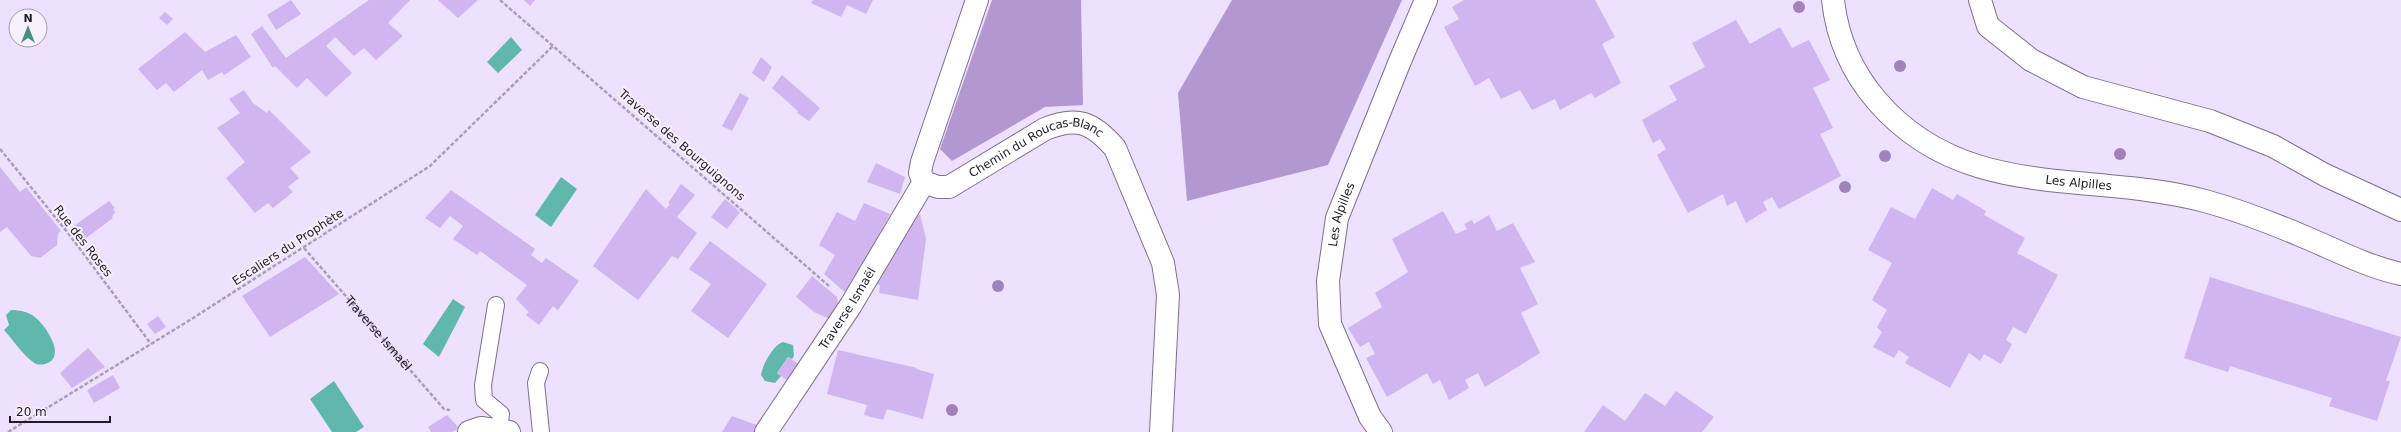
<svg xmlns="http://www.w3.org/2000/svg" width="2401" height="432" viewBox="0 0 2401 432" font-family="'DejaVu Sans',sans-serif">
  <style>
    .forest { fill: #b397d1 }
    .water { fill: #60b8ac }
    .building { fill: #d0b5f0 }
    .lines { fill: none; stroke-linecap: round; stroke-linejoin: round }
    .lane-casing { stroke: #7d718c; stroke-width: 18 }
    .street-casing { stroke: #7d718c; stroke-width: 24 }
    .path { stroke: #aa9fb7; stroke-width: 2.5; stroke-dasharray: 4 2; stroke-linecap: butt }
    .lane { stroke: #fff; stroke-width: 16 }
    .street { stroke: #fff; stroke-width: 22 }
    .tree { fill: #9e84b8 }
    .labels { text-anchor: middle; stroke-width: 4; stroke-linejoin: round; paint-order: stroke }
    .street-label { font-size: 12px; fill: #201b26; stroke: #f7f1fe }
  </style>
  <rect width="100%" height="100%" fill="#eee0ff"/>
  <g class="forest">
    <polygon points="992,0 1081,0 1083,105 1045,107 952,161 940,149"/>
    <polygon points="1232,0 1402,0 1328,165 1187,201 1178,93"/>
  </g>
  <g class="water">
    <polygon points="511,37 522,50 498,73 487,62"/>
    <polygon points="561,177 577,189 551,227 535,215"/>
    <polygon points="453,299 465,307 439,357 423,344"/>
    <path d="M11 310C18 310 25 311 32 315 44 322 69 358 45 364 41 365 36 365 33 362 22 354 13 340 4 330L9 325 6 315Z"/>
    <path d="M783 342 793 345 794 356 792 359 788 357 777 373 781 376 775 383 765 381 761 375C762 366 773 345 783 342Z"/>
    <polygon points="334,381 364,427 356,432 332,432 310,399"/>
  </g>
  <g class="building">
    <polygon points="291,0 301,14 276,30 267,15"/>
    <polygon points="369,0 410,0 388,23 403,36 376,60 364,48 354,56 335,37 326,46 352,73 326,97 307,78 297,88 275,66 273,68 251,34 262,26 286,58"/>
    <polygon points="438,0 478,0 458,18"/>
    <polygon points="524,0 535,0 530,6"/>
    <polygon points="813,0 873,0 866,14 847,5 841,17 811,3"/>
    <polygon points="1464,0 1595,0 1615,37 1602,44 1621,83 1595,98 1591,93 1560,110 1555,99 1532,110 1520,90 1501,99 1489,78 1475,86 1444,27 1459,19 1452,7"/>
    <polygon points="165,12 173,19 167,25 159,18"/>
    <polygon points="1736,20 1750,44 1780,27 1792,48 1809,40 1830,80 1813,88 1833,128 1820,134 1841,176 1779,209 1772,197 1763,202 1767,210 1746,223 1736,201 1727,206 1723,194 1688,213 1657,155 1666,149 1660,139 1653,143 1642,120 1677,100 1669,86 1705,67 1692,43"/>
    <polygon points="185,32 205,52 236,35 251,57 224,75 222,72 208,80 202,70 174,92 166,83 157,90 138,69"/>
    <polygon points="761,57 772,67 764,82 752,73"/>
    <polygon points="782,75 820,108 809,121 797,113 798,111 772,88"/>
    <polygon points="244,90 253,103 267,113 269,110 311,152 290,168 299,178 288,187 293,192 273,208 268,203 255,213 226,178 245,162 217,128 240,113 229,99"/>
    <polygon points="740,93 749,98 732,131 722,126"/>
    <polygon points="876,163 905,177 900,194 867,182"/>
    <polygon points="0,167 20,192 26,187 61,231 58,233 57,245 40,258 31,256 7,227 0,232"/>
    <polygon points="681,184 695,195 677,217 697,233 678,259 672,256 638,300 593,266 646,189 666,209 670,204 668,203"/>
    <polygon points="1932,188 1953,200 1957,194 1986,211 1984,215 2025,238 2017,253 2058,275 2026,334 2013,327 2006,340 2012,344 2001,364 1984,354 1980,361 1969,353 1950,388 1905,363 1909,357 1899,350 1894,358 1873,347 1882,332 1877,327 1887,310 1872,300 1892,263 1868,250 1891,207 1915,219"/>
    <polygon points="451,190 535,249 531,255 542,263 546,258 579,281 558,310 553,306 539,325 526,315 529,312 516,299 527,285 480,251 477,255 453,239 463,226 450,216 440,228 425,218"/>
    <polygon points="725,199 740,212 727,229 711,217"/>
    <polygon points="109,201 115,208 113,209 115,212 112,217 113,218 82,241 71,228"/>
    <polygon points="864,203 890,214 847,294 824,274 835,255 819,245 837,212 855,221"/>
    <polygon points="1443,211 1456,234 1467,229 1464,224 1472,220 1474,224 1489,215 1497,231 1513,223 1535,262 1520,268 1538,304 1521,313 1540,353 1485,387 1478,373 1465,380 1469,388 1449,400 1440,380 1433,384 1427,373 1387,397 1366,358 1375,354 1369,342 1360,347 1348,328 1382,307 1375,293 1408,272 1392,239"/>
    <polygon points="920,214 926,239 918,300 879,293 880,285 869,282 913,218"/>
    <polygon points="710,241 767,284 728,338 691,311 711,284 689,269"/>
    <polygon points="305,257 339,294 270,337 242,296"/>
    <polygon points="812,276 837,297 839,309 832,320 814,312 796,297"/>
    <polygon points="2210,277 2401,337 2386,381 2390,381 2377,421 2329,406 2332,398 2230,366 2228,372 2184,358"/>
    <polygon points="158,316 166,327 155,334 147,324"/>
    <polygon points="88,348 105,367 72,388 60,373"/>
    <polygon points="838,350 917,368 916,369 934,374 923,419 887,409 883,420 864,415 867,405 827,394"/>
    <polygon points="788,357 802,366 791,383 777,373"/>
    <polygon points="113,375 120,388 94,403 87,390"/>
    <polygon points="1676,391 1714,417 1702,432 1584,432 1603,405 1625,421 1645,393 1665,406"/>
    <polygon points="447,415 459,428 452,432 431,432 428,427"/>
    <polygon points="732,416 762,427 759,432 722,432"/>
  </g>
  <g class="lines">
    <g class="lane-casing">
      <g id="lane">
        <polyline points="496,305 483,385 484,400 501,414 499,430"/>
        <polyline points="540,371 536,383 541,432"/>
      </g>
    </g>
    <g class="street-casing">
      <g id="street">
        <path id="s2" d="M977 0 922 162 920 173 924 182 938 187H949L1045 129C1077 116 1092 122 1115 148L1163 263 1168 295 1161 432"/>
        <path id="s3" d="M1833 0C1837 37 1852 72 1877 101 1965 203 2089 170 2205 201 2238 210 2269 222 2300 235 2334 249 2365 266 2401 274"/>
        <polyline points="1980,0 1988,26 2031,60 2083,87 2210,121 2273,146 2325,175 2401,210"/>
        <polyline points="469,432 481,428 509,432"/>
        <path id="s4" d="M766 432 851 305 924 182"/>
        <path id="s5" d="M1381 432 1370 417 1330 324 1328 281 1337 218 1400 61 1426 0"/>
      </g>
    </g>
    <g class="path">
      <polyline points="500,0 829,286"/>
      <polyline points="0,149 68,233 151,344"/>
      <path id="s1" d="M304 248 444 409 450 410"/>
      <polyline points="8,432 190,320 430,166 554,45"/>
    </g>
    <use href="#lane" class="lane"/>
    <use href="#street" class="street"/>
  </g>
  <g class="tree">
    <circle cx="1799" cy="7" r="6"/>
    <circle cx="1900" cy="66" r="6"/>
    <circle cx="2120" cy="154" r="6"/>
    <circle cx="1885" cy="156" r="6"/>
    <circle cx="1845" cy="187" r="6"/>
    <circle cx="998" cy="286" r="6"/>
    <circle cx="952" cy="410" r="6"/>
  </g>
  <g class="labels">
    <g class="street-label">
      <text transform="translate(682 145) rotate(41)" y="4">Traverse des Bourguignons</text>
      <text dy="4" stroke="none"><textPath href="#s2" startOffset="317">Chemin du Roucas-Blanc</textPath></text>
      <text dy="4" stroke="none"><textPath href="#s3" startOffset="336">Les Alpilles</textPath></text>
      <text dy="4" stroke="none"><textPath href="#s5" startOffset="231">Les Alpilles</textPath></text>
      <text transform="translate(83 241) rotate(52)" y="4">Rue des Roses</text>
      <text transform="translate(288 247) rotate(-33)" y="4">Escaliers du Prophète</text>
      <text dy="4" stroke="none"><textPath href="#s4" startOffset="148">Traverse Ismaël</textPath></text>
      <text dy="4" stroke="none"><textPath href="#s1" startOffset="113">Traverse Ismaël</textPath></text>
    </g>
  </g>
  <g transform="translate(28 28)"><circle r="19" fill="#f7f1fe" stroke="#a19ba8"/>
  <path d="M0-3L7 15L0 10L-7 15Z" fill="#498e85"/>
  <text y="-6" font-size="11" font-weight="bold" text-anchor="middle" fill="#201b26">N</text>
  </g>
  <path d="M10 416v6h100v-6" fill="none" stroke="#201b26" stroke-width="2"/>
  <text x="16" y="416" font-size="12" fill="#201b26" stroke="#f7f1fe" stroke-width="3" paint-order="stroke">20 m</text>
</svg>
